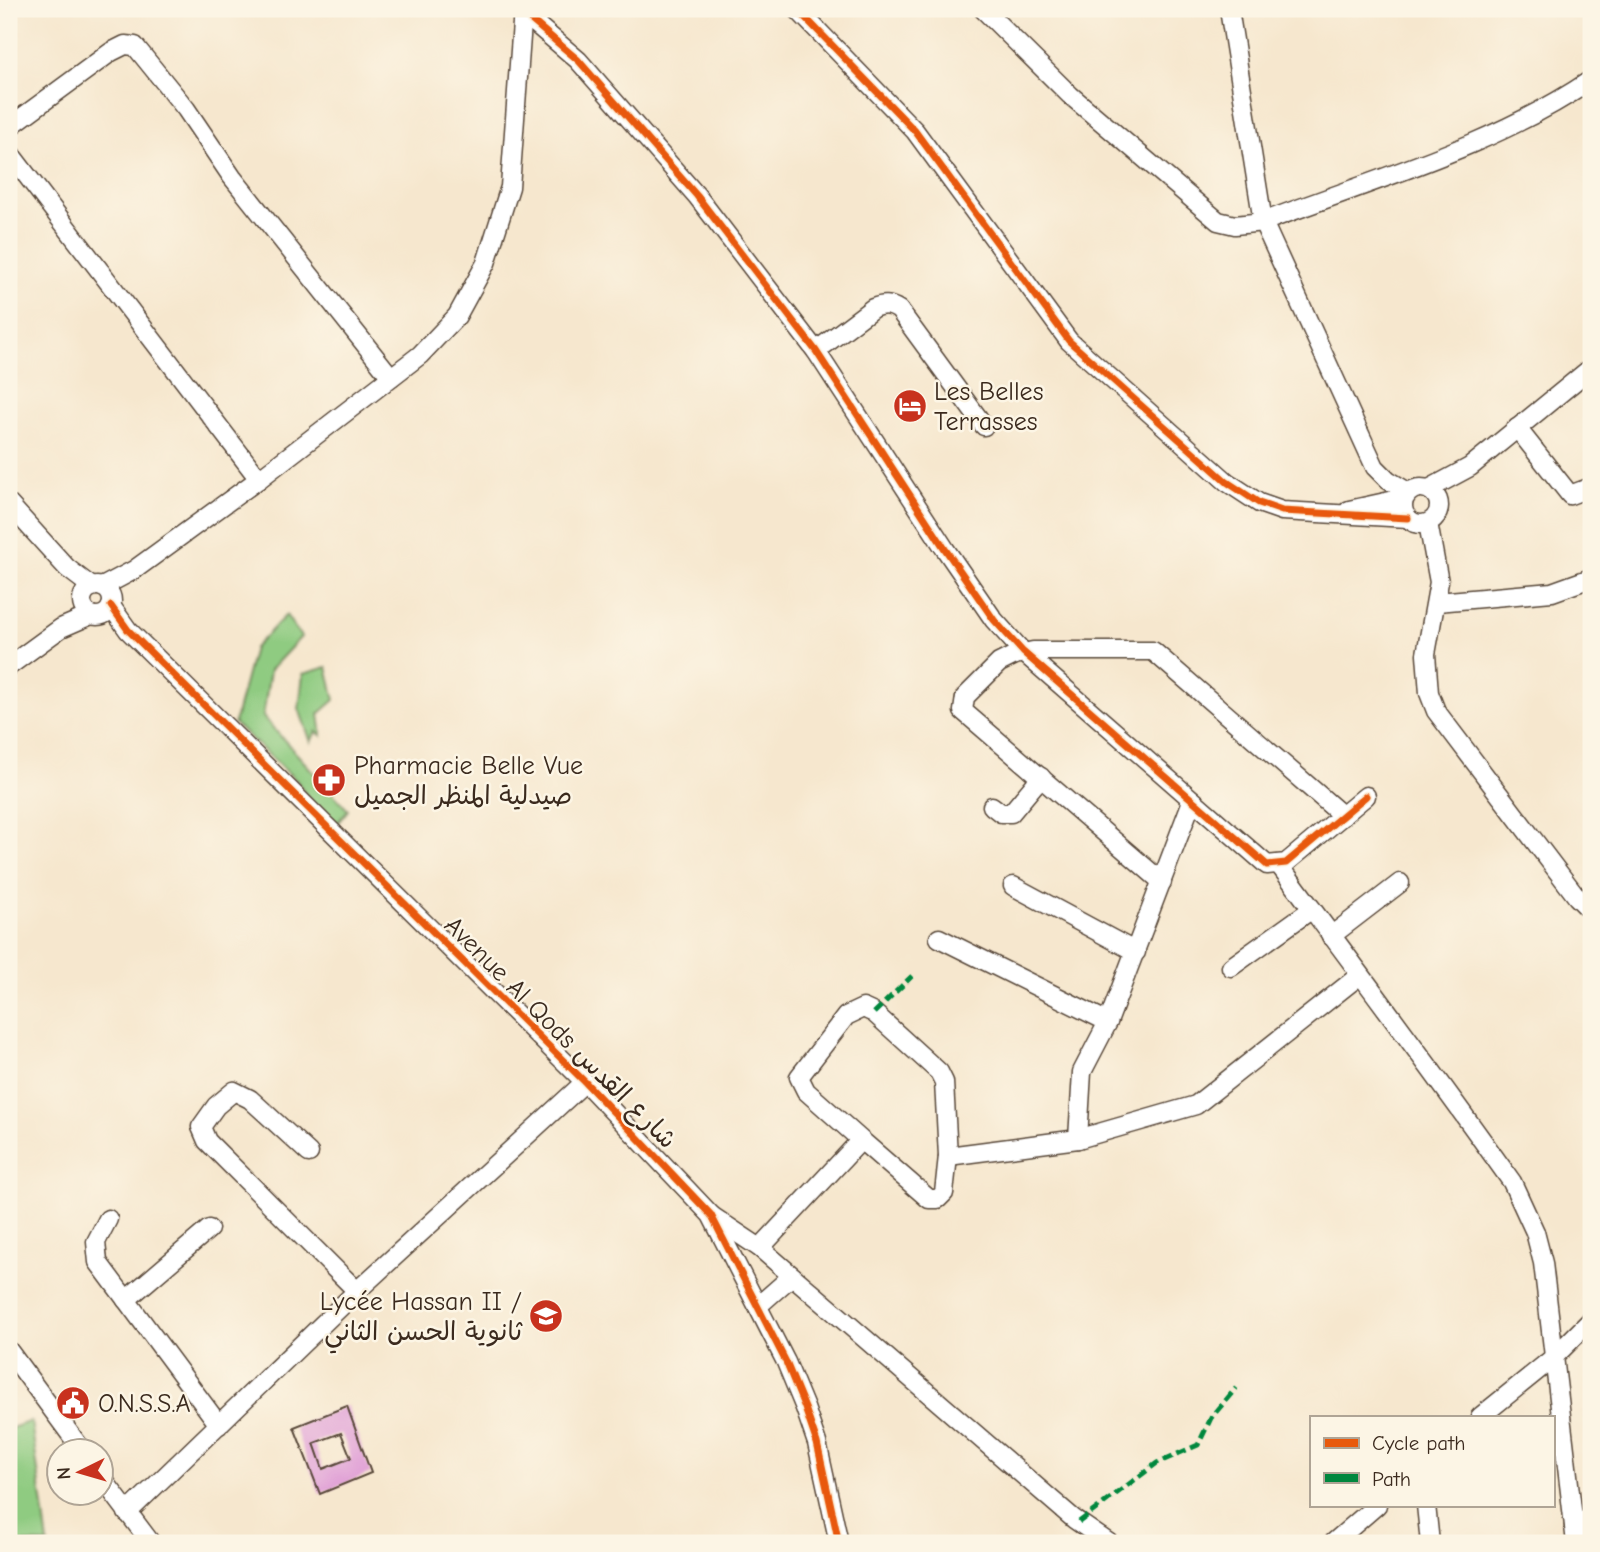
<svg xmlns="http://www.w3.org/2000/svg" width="1600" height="1552" viewBox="0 0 1600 1552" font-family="'Comic Neue','Playpen Sans Arabic',sans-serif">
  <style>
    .green { fill: #8fcb81; stroke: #657a50; stroke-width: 2 }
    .building { fill: #df9cd6; fill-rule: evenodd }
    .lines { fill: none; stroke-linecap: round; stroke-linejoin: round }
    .minor-casing { stroke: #574638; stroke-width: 21 }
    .minor { stroke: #fff; stroke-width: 18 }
    .quiet { stroke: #00873e; stroke-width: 5; stroke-dasharray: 10 5; stroke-linecap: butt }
    .cycleway-casing { stroke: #fcf5e5; stroke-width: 11 }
    .cycleway { stroke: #e8590c; stroke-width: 7 }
    .labels { text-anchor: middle; stroke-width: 5; stroke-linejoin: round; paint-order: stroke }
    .poi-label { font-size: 26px; fill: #3b2a1e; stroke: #fcf5e5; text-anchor: start }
    .street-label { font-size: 26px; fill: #3b2a1e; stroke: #fcf5e5 }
  </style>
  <rect width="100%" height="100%" fill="#fcf5e5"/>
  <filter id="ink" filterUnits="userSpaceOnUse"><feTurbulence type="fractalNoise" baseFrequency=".0143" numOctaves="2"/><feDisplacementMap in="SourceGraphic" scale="14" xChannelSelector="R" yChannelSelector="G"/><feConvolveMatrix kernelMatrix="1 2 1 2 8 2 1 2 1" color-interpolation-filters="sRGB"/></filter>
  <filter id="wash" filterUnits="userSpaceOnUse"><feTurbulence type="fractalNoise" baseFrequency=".00686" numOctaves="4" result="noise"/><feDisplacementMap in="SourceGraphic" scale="28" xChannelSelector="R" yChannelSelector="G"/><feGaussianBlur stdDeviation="1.57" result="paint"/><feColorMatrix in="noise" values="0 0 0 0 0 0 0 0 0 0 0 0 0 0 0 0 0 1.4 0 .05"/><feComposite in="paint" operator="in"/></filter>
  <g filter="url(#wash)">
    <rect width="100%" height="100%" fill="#f6e7ce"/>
    <g class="green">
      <polygon points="286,615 301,637 270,670 263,717 348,810 330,832 297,781 234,723 254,648"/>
      <polygon points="327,667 335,700 319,714 322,736 316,731 311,742 299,709 303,674"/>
      <polygon points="31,1421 48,1543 9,1543 9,1429"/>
    </g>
    <g id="blocks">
      <path class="building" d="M347 1406 371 1473 320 1494 294 1427ZM341 1433 351 1458 323 1469 314 1443Z"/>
    </g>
  </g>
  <g filter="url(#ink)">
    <use href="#blocks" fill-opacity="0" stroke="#574638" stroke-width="2"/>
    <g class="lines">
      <g class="minor-casing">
        <g id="minor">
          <polyline points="797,9 915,131 1069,341 1227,482 1259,503 1282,511 1408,518"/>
          <path d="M983 9 1070 95 1218 221 1235 225 1263 222C1372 180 1494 146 1591 80"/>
          <polyline points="1229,9 1263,222 1375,467 1388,480 1408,492"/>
          <polyline points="523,13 578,60 697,196 816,351 945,549 994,620 1023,652 1267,865 1286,863 1366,796"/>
          <polyline points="9,127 111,52 125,45 135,46 186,109 232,177 391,377"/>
          <polyline points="9,152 259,479"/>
          <path d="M816 351 873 308C883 304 890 304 899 310L984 426"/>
          <polyline points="1517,428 1570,495 1591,487"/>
          <circle cx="1421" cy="506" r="18"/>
          <polyline points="1429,489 1470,467 1591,368"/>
          <polyline points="9,504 67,568 92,587"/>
          <polyline points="1349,510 1404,498"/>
          <polyline points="1428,523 1439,582 1426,654 1429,693 1436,711 1577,897 1591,911"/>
          <circle cx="97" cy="601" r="15"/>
          <polyline points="102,587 134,570 259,479 420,355 457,316 486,263 510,187 523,9"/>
          <polyline points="1437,602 1552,592 1591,578"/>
          <polyline points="111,606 128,630 585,1082 711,1215 786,1362 805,1408 817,1443 839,1543"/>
          <polyline points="9,666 61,628 91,615"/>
          <polyline points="992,806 1001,813 1011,813 1041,777"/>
          <path d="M1280 866C1358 971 1436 1075 1512 1182L1535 1232 1543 1263 1576 1543"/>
          <polyline points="1162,882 963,711 965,697 999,663 1015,655 1033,651 1153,651 1343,816"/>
          <polyline points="1013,886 1136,952"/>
          <polyline points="1331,936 1400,883"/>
          <polyline points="939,938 1108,1022"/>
          <polyline points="1231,967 1312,909"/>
          <polyline points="1078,1139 1082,1072 1108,1022 1192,801"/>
          <polyline points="309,1153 250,1099 234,1091 216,1106 201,1127 207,1141 357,1291"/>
          <polyline points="948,1156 1078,1139 1196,1105 1360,975"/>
          <polyline points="712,1216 760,1248 1074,1519 1109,1543"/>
          <polyline points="108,1219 96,1242 98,1262 219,1425"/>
          <polyline points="760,1248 861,1140 929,1199 938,1199 944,1193 948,1156 944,1082 939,1072 874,1013 863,1008 846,1016 799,1077 806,1091 861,1140"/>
          <polyline points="126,1300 209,1229"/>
          <polyline points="758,1306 792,1276"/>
          <polyline points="9,1351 82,1450"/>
          <polyline points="1480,1417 1553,1358 1591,1320"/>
          <polyline points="102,1478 151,1543"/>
          <polyline points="1426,1505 1430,1543"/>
          <polyline points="127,1513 357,1291 585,1082"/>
          <polyline points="1574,1526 1591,1517"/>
          <polyline points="1333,1543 1377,1505"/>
        </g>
      </g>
      <use href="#minor" class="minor"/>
      <g class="quiet">
        <polyline points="874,1013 912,976"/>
        <polyline points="1079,1522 1157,1463 1198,1445 1211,1418 1236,1388"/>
      </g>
      <g class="cycleway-casing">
        <g id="cycleway">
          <polyline points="797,9 915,131 1069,341 1227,482 1259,503 1282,511 1408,518"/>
          <polyline points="523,13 578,60 697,196 816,351 945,549 994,620 1023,652 1267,865 1286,863 1366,796"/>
          <polyline points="111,606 128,630 585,1082 711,1215 786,1362 805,1408 817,1443 839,1543"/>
        </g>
      </g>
      <use href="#cycleway" class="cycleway"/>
    </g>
  </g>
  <defs>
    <g id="hotel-disc" transform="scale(1.75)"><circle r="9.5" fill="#c8321e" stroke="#fcf5e5"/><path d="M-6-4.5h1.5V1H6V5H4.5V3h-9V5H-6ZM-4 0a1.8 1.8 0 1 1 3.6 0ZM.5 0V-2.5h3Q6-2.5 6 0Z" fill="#fff"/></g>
    <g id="pharmacy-disc" transform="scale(1.75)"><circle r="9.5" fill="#c8321e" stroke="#fcf5e5"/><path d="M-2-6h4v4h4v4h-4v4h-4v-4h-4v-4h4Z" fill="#fff"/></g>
    <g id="school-disc" transform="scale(1.75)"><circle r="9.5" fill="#c8321e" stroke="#fcf5e5"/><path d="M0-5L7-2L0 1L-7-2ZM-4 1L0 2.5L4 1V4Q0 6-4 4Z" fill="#fff"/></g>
    <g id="civic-disc" transform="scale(1.75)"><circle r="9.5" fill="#c8321e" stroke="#fcf5e5"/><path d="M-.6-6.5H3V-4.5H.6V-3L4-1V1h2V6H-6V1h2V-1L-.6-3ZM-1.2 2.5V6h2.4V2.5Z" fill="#fff"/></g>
  </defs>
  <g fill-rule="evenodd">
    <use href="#hotel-disc" x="910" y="406"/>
    <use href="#pharmacy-disc" x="329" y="780"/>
    <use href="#school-disc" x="546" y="1316"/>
    <use href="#civic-disc" x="73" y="1403"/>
  </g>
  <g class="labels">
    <g class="poi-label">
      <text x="934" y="400">Les Belles<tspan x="934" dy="30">Terrasses</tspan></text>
      <text x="354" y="774">Pharmacie Belle Vue<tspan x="354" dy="30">صيدلية المنظر الجميل</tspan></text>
      <text x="522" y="1310" text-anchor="end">Lycée Hassan II /<tspan x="522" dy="30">ثانوية الحسن الثاني</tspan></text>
      <text x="98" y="1412">O.N.S.S.A</text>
    </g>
    <g class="street-label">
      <text transform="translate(561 1032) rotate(45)" y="9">Avenue Al Qods شارع القدس</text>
    </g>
  </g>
  <rect width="1600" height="1552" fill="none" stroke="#fcf5e5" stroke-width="35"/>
  <rect x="1310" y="1416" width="245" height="91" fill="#fcf5e5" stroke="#afa495" stroke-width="2"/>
  <rect x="1324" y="1438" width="35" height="10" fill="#e8590c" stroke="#afa495" stroke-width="2"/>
  <text x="1372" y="1450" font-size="21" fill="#3b2a1e">Cycle path</text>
  <rect x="1324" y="1473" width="35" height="10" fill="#00873e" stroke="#afa495" stroke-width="2"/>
  <text x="1372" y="1486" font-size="21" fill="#3b2a1e">Path</text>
  <g transform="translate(80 1472) rotate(265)"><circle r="33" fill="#fcf5e5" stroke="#afa495" stroke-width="2"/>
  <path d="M0-5L12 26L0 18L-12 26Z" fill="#c8321e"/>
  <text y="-10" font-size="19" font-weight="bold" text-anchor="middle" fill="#3b2a1e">N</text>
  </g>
</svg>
